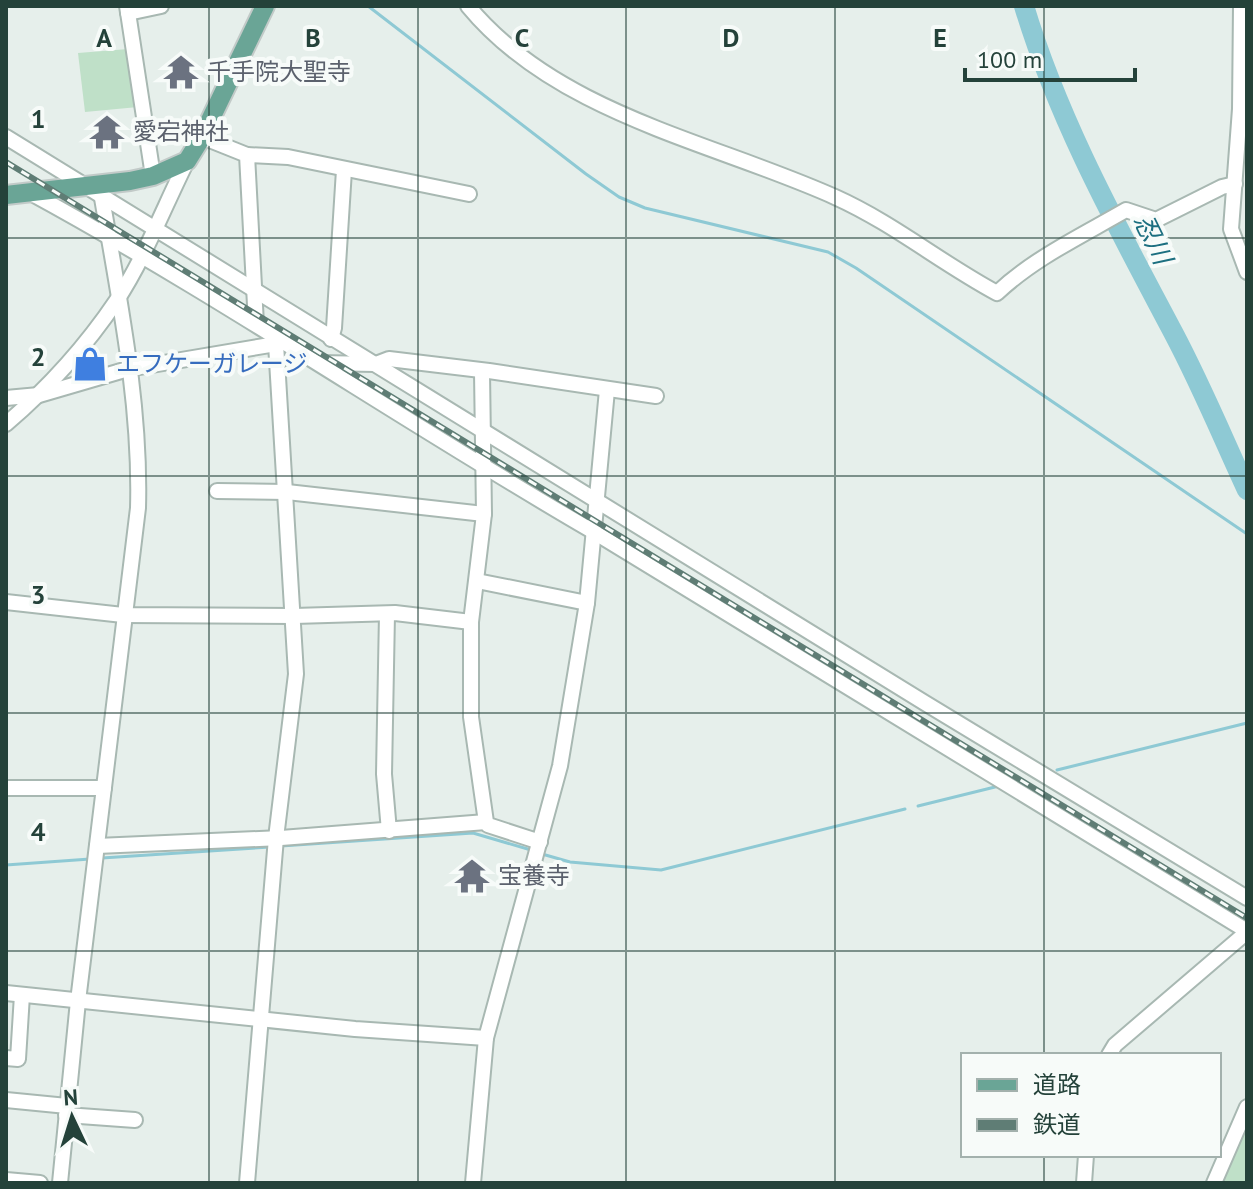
<svg xmlns="http://www.w3.org/2000/svg" width="1253" height="1189" viewBox="0 0 1253 1189" font-family="'PT Sans','Noto Sans JP',sans-serif">
  <style>
    .green { fill: #bfe0c8 }
    .lines { fill: none; stroke-linecap: round; stroke-linejoin: round }
    .stream { stroke: #8ec9d4; stroke-width: 3 }
    .river { stroke: #8ec9d4; stroke-width: 20 }
    .minor-casing { stroke: #a8b8b2; stroke-width: 18 }
    .major-casing { stroke: #c2cac8; stroke-width: 22 }
    .minor { stroke: #fff; stroke-width: 14 }
    .major { stroke: #6aa596; stroke-width: 18 }
    .rail-casing { stroke: #5f7d75; stroke-width: 6 }
    .rail { stroke: #f7fbf9; stroke-width: 3; stroke-dasharray: 9; stroke-linecap: butt }
    .grid { fill: none; stroke: #24423a; stroke-width: 2; stroke-opacity: 0.55 }
    .labels { text-anchor: middle; stroke-width: 8; stroke-linejoin: round; paint-order: stroke }
    .worship-label { font-size: 24px; fill: #5b616d; stroke: #f7fbf9; text-anchor: start }
    .shop-label { font-size: 24px; fill: #366cbe; stroke: #f7fbf9; text-anchor: start }
    .water-label { font-size: 26px; font-style: italic; fill: #1c6f80; stroke: #f7fbf9 }
    .grid-label { font-size: 26px; text-anchor: middle; font-weight: bold; fill: #24423a; stroke: #f7fbf9; stroke-width: 8; stroke-linejoin: round; paint-order: stroke }
  </style>
  <rect width="100%" height="100%" fill="#e6efeb"/>
  <g class="green">
    <polygon points="128,49 138,107 85,112 78,53"/>
    <polygon points="1247,1114 1247,1183 1216,1183"/>
  </g>
  <g class="lines">
    <g class="stream">
      <polyline points="368,6 586,174 619,197 645,208 828,252 856,268 1247,534"/>
      <polyline points="1057,770 1247,723"/>
      <polyline points="918,806 999,786"/>
      <polyline points="281,846 473,833 531,850"/>
      <polyline points="542,854 570,862 661,870 905,809"/>
      <polyline points="102,858 270,847"/>
      <polyline points="6,865 90,859"/>
    </g>
    <path class="river" d="M1024 6C1059 122 1118 228 1174 334 1201 385 1223 438 1247 490"/>
    <g class="minor-casing">
      <g id="minor">
        <polyline points="127,6 153,176"/>
        <path d="M468 6C557 114 713 142 835 197 893 223 941 263 997 293 1034 258 1083 235 1126 210L1156 220 1222 187 1235 184"/>
        <polyline points="1241,6 1240,109 1231,229 1247,272"/>
        <polyline points="128,13 161,6"/>
        <polyline points="6,137 925,703 1247,898"/>
        <polyline points="202,137 247,155 256,324"/>
        <polyline points="247,155 288,157 469,194"/>
        <path d="M29 192C222 297 404 422 594 532L1247 931"/>
        <polyline points="331,339 334,328 344,170"/>
        <polyline points="319,363 376,364 389,359 489,371 656,396"/>
        <polyline points="482,372 484,514 471,622 471,717 486,822 488,825 540,842"/>
        <polyline points="6,398 39,395 128,369 276,344"/>
        <path d="M6 424C48 388 86 346 117 300 144 259 165 205 187 161"/>
        <polyline points="217,491 287,492 484,514"/>
        <polyline points="477,581 587,603"/>
        <polyline points="6,602 123,615 294,616 395,613 471,622"/>
        <polyline points="387,614 384,774 389,831"/>
        <polyline points="6,788 104,788"/>
        <polyline points="97,846 281,838 486,822"/>
        <polyline points="6,993 355,1029 486,1038"/>
        <polyline points="1109,1055 1115,1045 1247,932"/>
        <polyline points="6,1058 18,1059 22,995"/>
        <polyline points="6,1100 67,1106"/>
        <polyline points="66,1115 135,1120"/>
        <polyline points="6,1180 40,1183"/>
        <path d="M60 1183 78 1001 138 508C141 404 119 299 102 198"/>
        <polyline points="247,1183 276,838 296,674 276,344 279,339"/>
        <polyline points="473,1183 486,1038 560,766 587,603 607,390"/>
        <polyline points="1084,1183 1086,1155"/>
        <polyline points="1214,1183 1247,1107"/>
      </g>
    </g>
    <g class="major-casing">
      <polyline id="major" points="6,195 130,181 153,176 187,161 202,137 265,6"/>
    </g>
    <use href="#minor" class="minor"/>
    <use href="#major" class="major"/>
    <g class="rail-casing">
      <polyline id="rail" points="6,162 1247,918"/>
    </g>
    <use href="#rail" class="rail"/>
  </g>
  <path class="grid" d="M209 6V1183M418 6V1183M626 6V1183M835 6V1183M1044 6V1055M6 238H1247M6 476H1247M6 713H1247M6 951H1247M1044 1155V1183"/>
  <defs>
    <g id="temple-bare" transform="scale(2.76)"><path d="M0-6L5-2H3V0L6.5 2.5H4V6H1.5V3h-3V6H-4V2.5H-6.5L-3 0V-2H-5Z" fill="#6b7280" stroke="#f7fbf9" stroke-width="2.5" paint-order="stroke"/></g>
    <g id="shop-bare" transform="scale(2.76)"><path d="M-5-2.5h2.3a2.7 3.5 0 0 1 5.4 0H5L5.5 6h-11ZM-1.5-2.5h3a1.5 2.3 0 0 0-3 0Z" fill="#3f7fe0" stroke="#f7fbf9" stroke-width="2.5" paint-order="stroke"/></g>
  </defs>
  <g fill-rule="evenodd">
    <use href="#temple-bare" x="181" y="72"/>
    <use href="#temple-bare" x="107" y="132"/>
    <use href="#shop-bare" x="90" y="364"/>
    <use href="#temple-bare" x="472" y="876"/>
  </g>
  <g class="labels">
    <g class="worship-label">
      <text x="207" y="80">千手院大聖寺</text>
      <text x="133" y="140">愛宕神社</text>
      <text x="498" y="884">宝養寺</text>
    </g>
    <g class="shop-label">
      <text x="116" y="372">エフケーガレージ</text>
    </g>
    <g class="water-label">
      <text transform="translate(1153 239) rotate(64)" y="9">忍川</text>
    </g>
  </g>
  <g class="grid-label">
    <text x="104" y="47">A</text>
    <text x="313" y="47">B</text>
    <text x="522" y="47">C</text>
    <text x="731" y="47">D</text>
    <text x="940" y="47">E</text>
    <text x="38" y="128">1</text>
    <text x="38" y="366">2</text>
    <text x="38" y="604">3</text>
    <text x="38" y="841">4</text>
  </g>
  <rect width="1253" height="1189" fill="none" stroke="#24423a" stroke-width="16"/>
  <rect x="961" y="1053" width="260" height="104" fill="#f7fbf9" stroke="#a3b1ad" stroke-width="2"/>
  <rect x="977" y="1079" width="40" height="12" fill="#6aa596" stroke="#a3b1ad" stroke-width="2"/>
  <text x="1033" y="1093" font-size="24" fill="#24423a">道路</text>
  <rect x="977" y="1119" width="40" height="12" fill="#5f7d75" stroke="#a3b1ad" stroke-width="2"/>
  <text x="1033" y="1133" font-size="24" fill="#24423a">鉄道</text>
  <g transform="translate(72 1117) rotate(356)" stroke="#f7fbf9" stroke-width="6" paint-order="stroke">
  <path d="M0-6L14 30L0 20L-14 30Z" fill="#24423a"/>
  <text y="-12" font-size="22" font-weight="bold" text-anchor="middle" fill="#24423a">N</text>
  </g>
  <path d="M965 68v12h170v-12" fill="none" stroke="#24423a" stroke-width="4"/>
  <text x="977" y="68" font-size="24" fill="#24423a" stroke="#f7fbf9" stroke-width="6" paint-order="stroke">100 m</text>
</svg>
